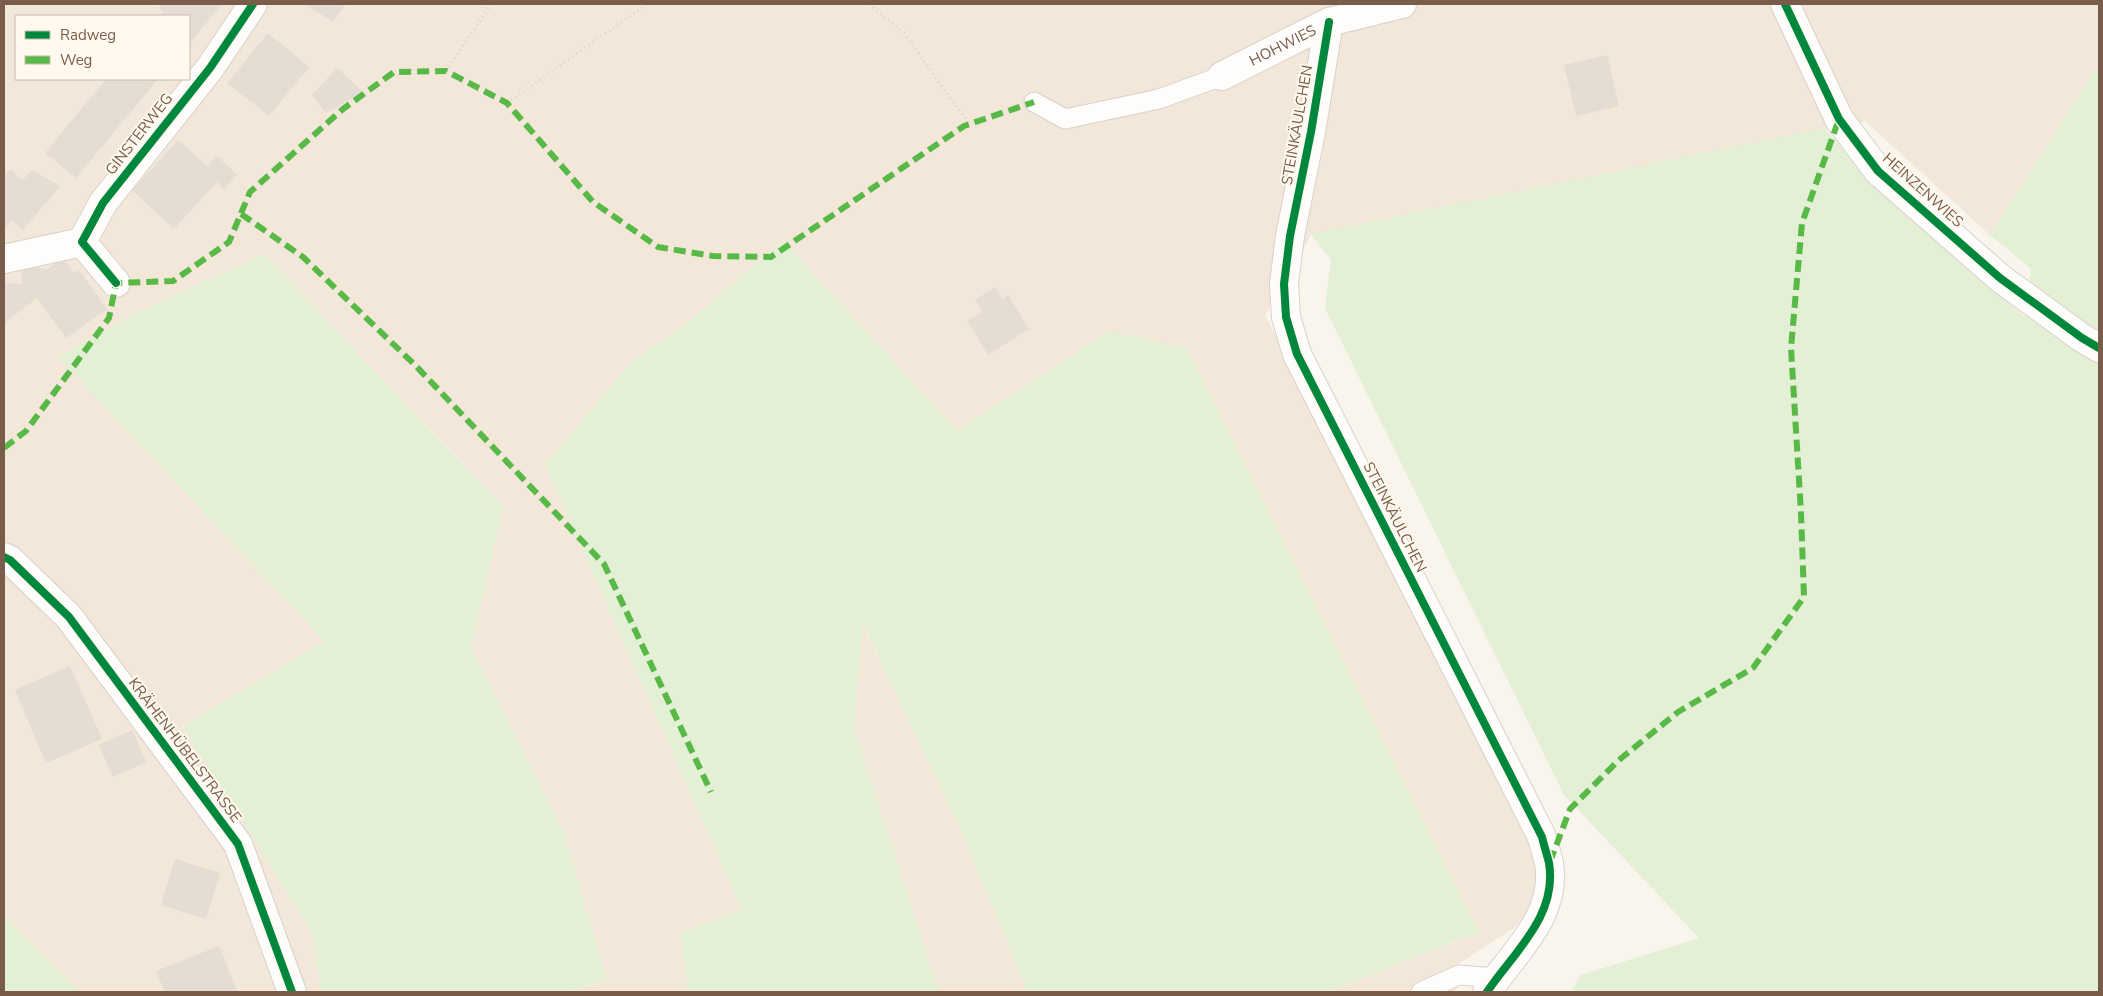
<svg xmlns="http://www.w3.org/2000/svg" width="2103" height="996" viewBox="0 0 2103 996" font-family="'Nunito Sans',sans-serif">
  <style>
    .residential { fill: #f2e7d9; fill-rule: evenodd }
    .green { fill: #e4f0d6 }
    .building { fill: #e5dcd3 }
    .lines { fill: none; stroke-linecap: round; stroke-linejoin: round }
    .lane-casing { stroke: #d8d1ca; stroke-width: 21 }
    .street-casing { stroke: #d8d1ca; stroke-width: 30 }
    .path { stroke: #dbd3cd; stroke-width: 3; stroke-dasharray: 1 4; stroke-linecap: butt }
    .lane { stroke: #fefdfc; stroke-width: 19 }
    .street { stroke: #fefdfc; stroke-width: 28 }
    .quiet { stroke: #58b947; stroke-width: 6; stroke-dasharray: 12 6; stroke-linecap: butt }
    .cycleway-casing { stroke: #fff9ee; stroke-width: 11 }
    .cycleway { stroke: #00873e; stroke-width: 8 }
    .labels { text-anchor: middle; stroke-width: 4; stroke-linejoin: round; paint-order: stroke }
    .street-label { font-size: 15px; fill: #795c49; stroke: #fff9ee }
  </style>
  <rect width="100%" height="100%" fill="#f9f4ec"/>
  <g class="residential">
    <path d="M4 4H2099V64L1990 235 1865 121 1311 235 1265 315 1534 837 1541 878 1526 914 1514 928 1450 969 1456 992H1326L1478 933 1108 331 957 431 783 240 680 329 633 360 545 465 742 911 681 933 688 992H566L607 980 564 833 471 648 503 506 264 254 135 314 59 357 324 641 182 726 313 934 321 992H80L4 916ZM16 16H189V79H16Z"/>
    <polygon points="862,623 961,831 1028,992 939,992 854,728"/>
  </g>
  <g class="green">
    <polygon points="2099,64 2099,992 1571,992 1581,975 1699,938 1564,795 1325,308 1331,260 1311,234 1825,128 1864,174 2025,317 2031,269 1990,235"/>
    <polygon points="783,240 957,431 1108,331 1187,348 1479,932 1326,992 1028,992 961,831 863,624 854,728 939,992 688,992 680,933 742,910 545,465 633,360 680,329"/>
    <polygon points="264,254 503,507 471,648 564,833 607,980 566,992 321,992 313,934 182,726 324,641 58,357 135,314"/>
    <polygon points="4,916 80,992 4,992"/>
  </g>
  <g class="building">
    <polygon points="162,4 222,4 189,44 189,16 160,16 163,12 159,8"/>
    <polygon points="305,4 346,4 333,22"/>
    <polygon points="268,33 309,67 269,116 227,83"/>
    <polygon points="1607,55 1619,106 1576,116 1564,65"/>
    <polygon points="337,68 363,92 326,113 312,95"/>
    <polygon points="106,79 158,79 76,178 45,153"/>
    <polygon points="178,140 207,166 217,156 237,175 224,189 217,182 174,229 132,190"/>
    <polygon points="10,169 23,180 32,170 60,186 23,230 12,220 4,230 4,176"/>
    <polygon points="63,258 74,273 79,270 107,309 66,338 37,298 4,323 4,283 21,284 23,267 47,269"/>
    <polygon points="995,287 1002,299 1008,295 1029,329 988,355 967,321 982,312 975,300"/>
    <polygon points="70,666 102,739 46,763 15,690"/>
    <polygon points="132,730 146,762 113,777 99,745"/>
    <polygon points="175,859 220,873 206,919 161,905"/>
    <polygon points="219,946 238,992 165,992 156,971"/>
  </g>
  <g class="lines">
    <g class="lane-casing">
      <g id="lane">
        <polyline points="1034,102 1065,119 1159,99 1222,76"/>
        <polyline points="1421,992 1459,975 1497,978"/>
      </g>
    </g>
    <g class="street-casing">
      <g id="street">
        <polyline points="1785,4 1839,119 1878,171 2000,278 2082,338 2099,348"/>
        <path d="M1329 22 1311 132 1290 236 1284 284 1286 317 1297 354 1542 837C1544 846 1547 854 1549 863 1558 916 1513 953 1487 992"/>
        <path id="s1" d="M1222 76 1329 22 1402 4"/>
        <polyline points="4,259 82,242"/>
        <polyline points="116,283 82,242 103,203 210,68 253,4"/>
        <polyline points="4,557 10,560 69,617 238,844 292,992"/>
      </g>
    </g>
    <g class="path">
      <polyline points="869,4 904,33 969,124"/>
      <polyline points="446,71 491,4"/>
      <polyline points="507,103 647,4"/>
    </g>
    <use href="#lane" class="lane"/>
    <use href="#street" class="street"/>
    <g class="quiet">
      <polyline points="241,214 303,257 415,365 604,564 711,792"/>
      <polyline points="4,448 26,431 109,318 116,283 173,281 229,242 250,192 343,109 394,72 446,71 507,103 593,202 658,247 713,256 771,257 964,126 1034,102"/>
      <polyline points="1550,862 1570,809 1619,760 1678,712 1753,668 1804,597 1801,513 1791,348 1802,223 1839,119"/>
    </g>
    <g class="cycleway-casing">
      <g id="cycleway">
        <polyline points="1785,4 1839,119 1878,171 2000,278 2082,338 2099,348"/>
        <path d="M1329 22 1311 132 1290 236 1284 284 1286 317 1297 354 1542 837C1544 846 1547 854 1549 863 1558 916 1513 953 1487 992"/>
        <polyline points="116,283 82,242 103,203 210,68 253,4"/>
        <polyline points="4,557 10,560 69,617 238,844 292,992"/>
      </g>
    </g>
    <use href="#cycleway" class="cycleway"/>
  </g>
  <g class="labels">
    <g class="street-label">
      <text dy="5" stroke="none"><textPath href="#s1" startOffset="68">HOHWIES</textPath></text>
      <text transform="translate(1297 125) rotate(-80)" y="5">STEINKÄULCHEN</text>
      <text transform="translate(139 134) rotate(-52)" y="5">GINSTERWEG</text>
      <text transform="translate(1923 190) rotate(42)" y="5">HEINZENWIES</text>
      <text transform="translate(1395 517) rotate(63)" y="5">STEINKÄULCHEN</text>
      <text transform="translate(185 750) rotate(53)" y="5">KRÄHENHÜBELSTRASSE</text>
    </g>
  </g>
  <rect width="2103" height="996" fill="none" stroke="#795c49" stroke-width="10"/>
  <rect x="15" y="15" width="175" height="65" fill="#fff9ee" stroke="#c9baac"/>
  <rect x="25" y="31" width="25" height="8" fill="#00873e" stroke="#c9baac"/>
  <text x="60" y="40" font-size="15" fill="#795c49">Radweg</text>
  <rect x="25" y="56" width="25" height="8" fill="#58b947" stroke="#c9baac"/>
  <text x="60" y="65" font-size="15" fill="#795c49">Weg</text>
</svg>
